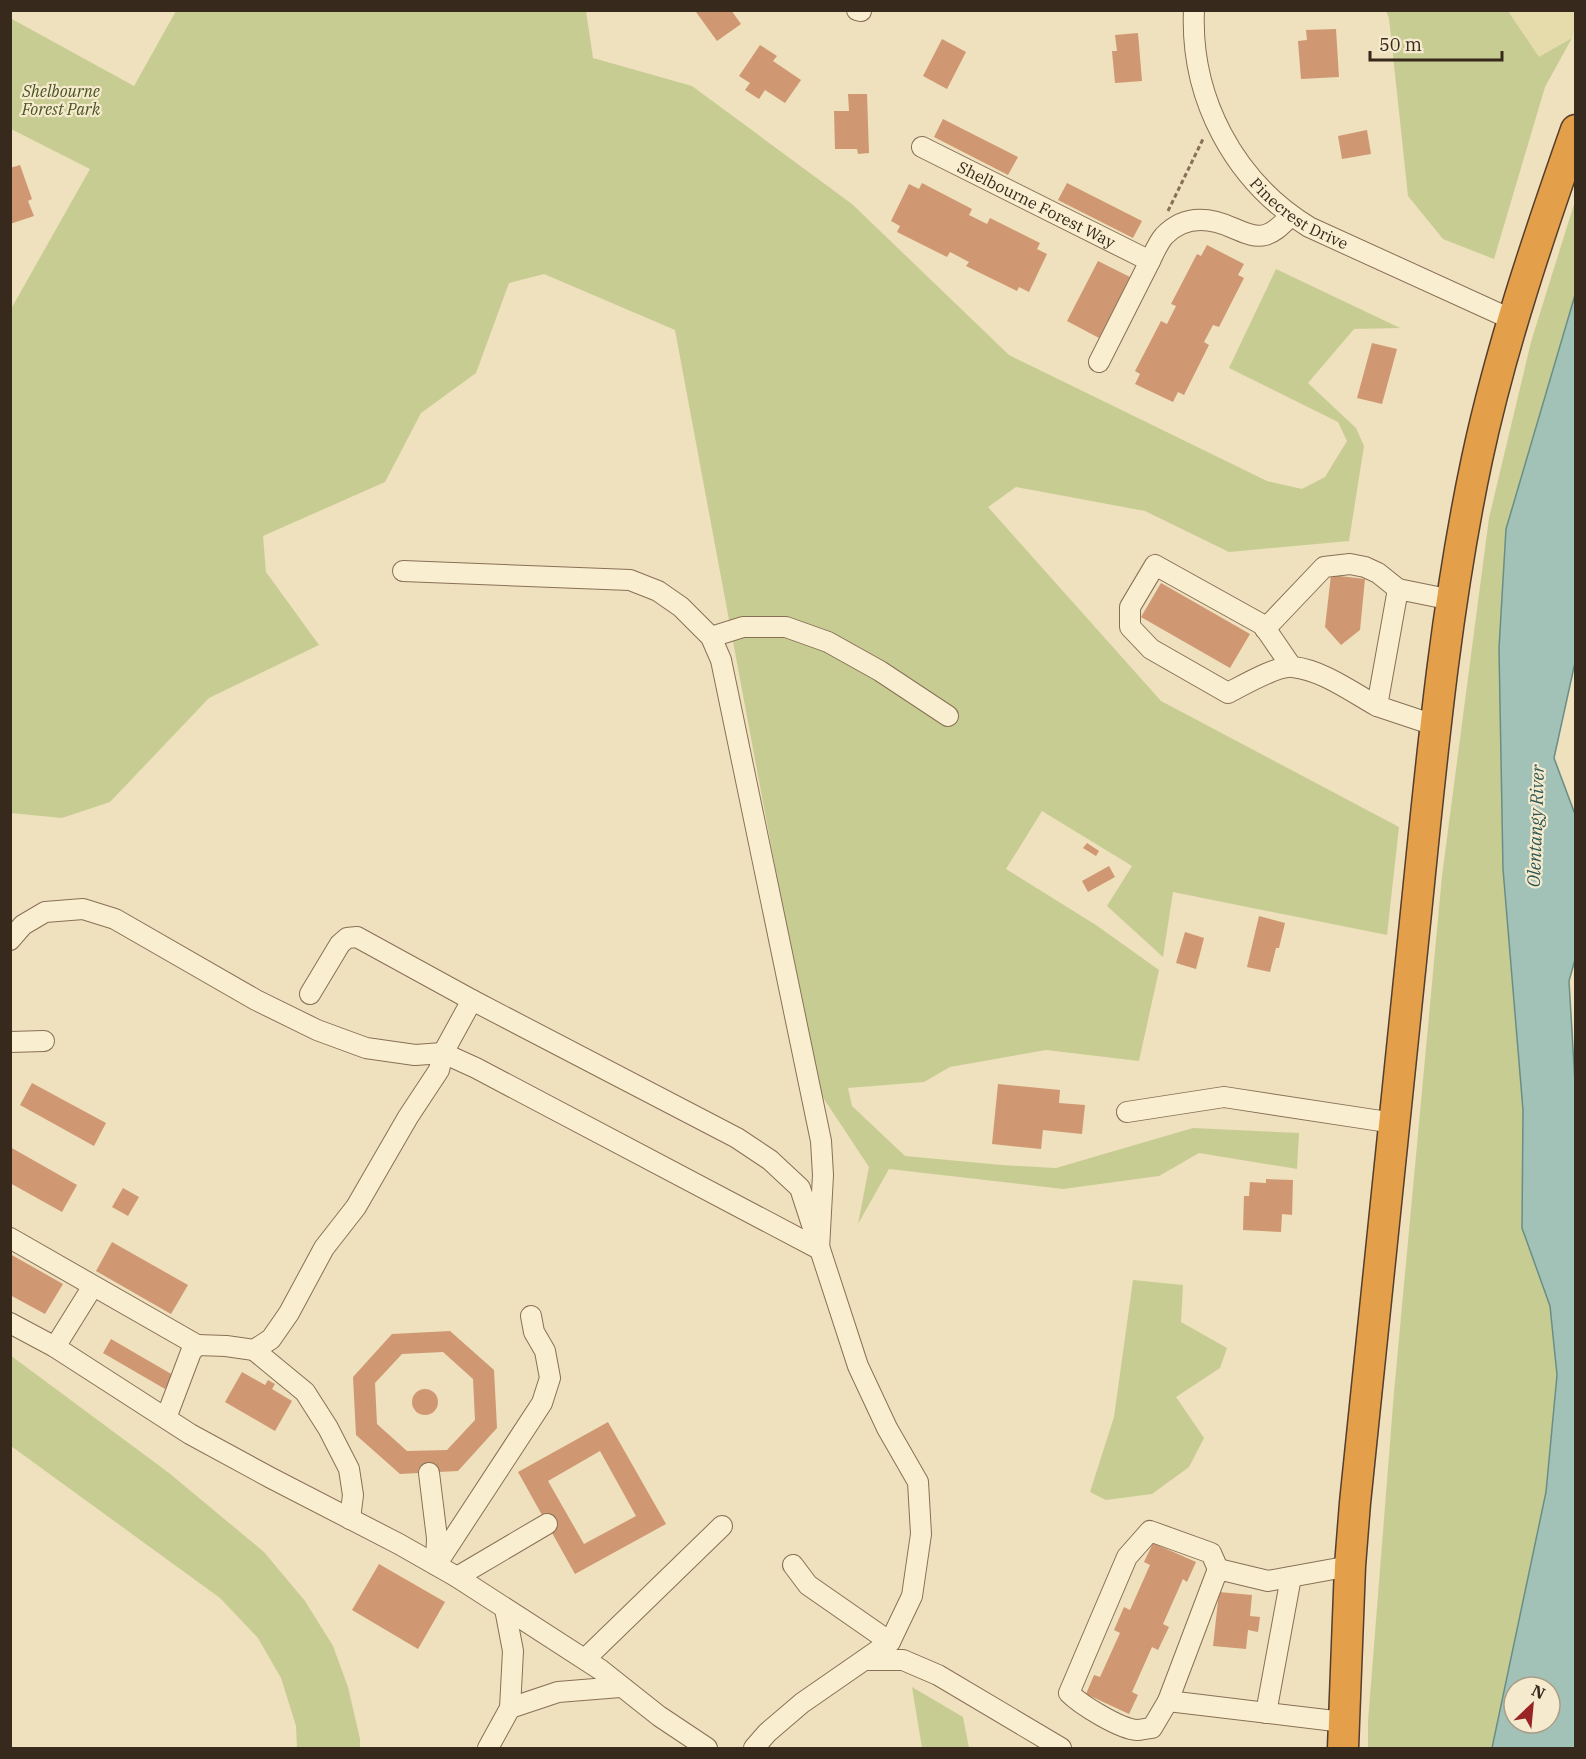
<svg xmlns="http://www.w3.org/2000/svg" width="1586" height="1759" viewBox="0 0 1586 1759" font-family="'IBM Plex Serif',serif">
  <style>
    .farmland { fill: #e5dbab }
    .green { fill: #c7cd92 }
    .water { fill: #a2c1b7; stroke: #698e85; stroke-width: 1.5; fill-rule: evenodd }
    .building { fill: #cf9872; fill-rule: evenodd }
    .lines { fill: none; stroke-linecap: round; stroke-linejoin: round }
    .minor-casing { stroke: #887056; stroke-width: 22 }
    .highway-casing { stroke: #553e2b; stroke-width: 33 }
    .path { stroke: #887056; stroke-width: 3; stroke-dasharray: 4.5 3; stroke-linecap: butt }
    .minor { stroke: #faeed1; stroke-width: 20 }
    .highway { stroke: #e39f4a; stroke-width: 30 }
    .labels { text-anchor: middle; stroke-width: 4.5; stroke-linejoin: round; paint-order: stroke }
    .park-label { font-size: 16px; font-style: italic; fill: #485421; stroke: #f6eace }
    .street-label { font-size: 16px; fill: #37291b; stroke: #f6eace }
    .water-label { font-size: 18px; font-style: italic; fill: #2a5754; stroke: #f6eace }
  </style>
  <rect width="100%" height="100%" fill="#efe0be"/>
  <polygon class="farmland" points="1508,11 1575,11 1575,28 1572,38 1539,58"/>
  <g class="green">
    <polygon points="176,11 586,11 593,58 692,86 852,204 1009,355 1267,481 1302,489 1325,477 1347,441 1338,422 1229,368 1276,269 1400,328 1354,329 1308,383 1356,428 1364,446 1349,541 1229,552 1145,511 1016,487 988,507 1161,701 1399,827 1387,935 1173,892 1163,957 1107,906 1132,866 1042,811 1006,869 1096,925 1159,970 1139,1061 1046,1050 950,1067 924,1082 848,1088 852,1106 905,1156 1002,1165 1056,1168 1193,1128 1299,1133 1297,1169 1199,1153 1159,1176 1063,1189 889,1169 858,1224 869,1167 816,1087 675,330 544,274 509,283 476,373 421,413 385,482 263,536 266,572 319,645 209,698 110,802 62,818 11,813 11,309 90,169 11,129 10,18 134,86"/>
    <polygon points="1386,11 1508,11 1539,57 1572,38 1545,87 1494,259 1443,239 1408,196 1389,18"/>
    <polygon points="1575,201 1575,295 1506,529 1499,648 1503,869 1523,1110 1522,1228 1550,1306 1557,1375 1546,1492 1492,1748 1368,1748 1368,1722 1394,1392 1442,876 1489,518 1531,342"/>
    <polygon points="1133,1280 1183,1285 1181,1322 1227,1348 1220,1368 1176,1397 1204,1438 1189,1467 1152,1494 1106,1500 1090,1492 1114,1417"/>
    <polygon points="10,1355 169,1473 264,1552 305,1601 333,1646 348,1687 360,1739 360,1748 297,1748 296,1726 281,1678 258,1638 220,1598 11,1446"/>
    <polygon points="912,1687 963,1717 969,1748 922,1748"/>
  </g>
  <path class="water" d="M1575 295 1576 658 1554 758 1576 817V956L1569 981 1576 1099 1575 1748H1492L1546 1492 1557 1375 1550 1306 1522 1228 1523 1110 1503 869 1499 648 1506 529ZM1514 1687H1550V1723H1514Z"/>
  <g class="building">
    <polygon points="698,10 731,10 741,24 717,41 696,12"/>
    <polygon points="1336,29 1339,77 1301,79 1298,41 1307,40 1306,30"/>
    <polygon points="1138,33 1142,81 1115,83 1112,51 1117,51 1115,35"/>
    <polygon points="942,39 966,52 947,89 923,76"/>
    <polygon points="760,45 777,56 773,61 801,80 785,103 765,90 759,99 745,90 750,83 739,76"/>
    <polygon points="848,94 867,94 869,153 858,154 857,149 835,149 834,111 849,111"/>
    <polygon points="943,119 1018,157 1008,175 934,137"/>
    <polygon points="1367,130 1371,154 1342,159 1338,136"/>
    <polygon points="20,165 32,199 28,201 34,216 10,224 10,168"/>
    <polygon points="922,183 972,209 969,215 987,224 990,218 1040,243 1037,249 1047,254 1029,292 1019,287 1017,291 966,266 969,262 950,252 947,257 897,232 900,226 891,221 909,184 919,189"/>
    <polygon points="1067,183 1142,221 1133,238 1058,200"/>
    <polygon points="1207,245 1244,264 1238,275 1244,278 1219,327 1213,325 1204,342 1209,345 1184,395 1178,392 1173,402 1135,384 1140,374 1135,371 1161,321 1167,324 1176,306 1171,304 1197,254 1201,256"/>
    <polygon points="1098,261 1130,277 1099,338 1067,321"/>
    <polygon points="1372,343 1397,349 1382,404 1357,398"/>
    <polygon points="1331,575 1365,579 1360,630 1341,645 1325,627"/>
    <polygon points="1161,583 1250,634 1230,668 1141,617"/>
    <polygon points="1087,843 1099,851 1096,856 1083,848"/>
    <polygon points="1109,866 1115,877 1088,892 1082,881"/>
    <polygon points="1259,916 1285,923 1279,948 1276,948 1270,972 1247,967"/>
    <polygon points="1185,932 1204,938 1196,969 1176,963"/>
    <polygon points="32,1083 106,1123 94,1146 20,1105"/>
    <polygon points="998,1084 1060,1090 1059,1103 1085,1105 1082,1134 1043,1130 1041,1149 992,1144"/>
    <polygon points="10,1147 77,1185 62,1212 10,1183"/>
    <polygon points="1266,1179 1293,1180 1292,1215 1282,1214 1281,1232 1243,1230 1244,1196 1249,1196 1250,1182 1266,1183"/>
    <polygon points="123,1188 139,1197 128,1216 112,1207"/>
    <polygon points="112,1242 188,1285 171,1314 96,1271"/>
    <polygon points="10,1254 63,1284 45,1314 10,1295"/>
    <path d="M450 1331 494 1370 497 1428 458 1471 400 1474 356 1435 353 1377 392 1334ZM443 1352 473 1379 475 1420 447 1450 407 1451 377 1424 375 1383 402 1354Z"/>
    <polygon points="111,1339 173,1375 165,1389 103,1353"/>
    <polygon points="242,1372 265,1385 268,1380 275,1384 272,1389 292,1401 275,1431 225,1402"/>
    <circle cx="425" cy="1402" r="13"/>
    <path d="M608 1422 666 1524 575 1574 518 1472ZM600 1451 636 1516 584 1544 548 1481Z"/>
    <polygon points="1153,1543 1196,1562 1187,1582 1183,1579 1163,1624 1169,1627 1158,1650 1152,1647 1132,1692 1138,1695 1129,1714 1086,1694 1094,1675 1100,1677 1120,1633 1114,1630 1124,1607 1130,1610 1150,1565 1144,1562"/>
    <polygon points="379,1564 445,1602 418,1649 352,1610"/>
    <polygon points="1219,1592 1252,1595 1250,1616 1260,1617 1258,1632 1248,1630 1246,1649 1213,1646"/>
  </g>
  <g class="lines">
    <g class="minor-casing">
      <g id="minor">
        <polyline points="857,10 861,11"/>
        <path id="s1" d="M1194 10C1190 98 1234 181 1309 227L1513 320"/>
        <path id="s2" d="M922 147 1150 261C1154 253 1158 243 1164 236 1184 215 1209 217 1233 228 1243 232 1254 238 1265 235 1276 232 1283 223 1291 216"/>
        <polyline points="1099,362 1150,261"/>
        <polyline points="1265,629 1324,567 1350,564 1365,567 1378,573 1398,589"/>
        <polyline points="711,637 743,627 786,627 828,642 880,671 948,716"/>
        <path d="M1291 666 1263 625 1155 565 1130 607V627L1151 649 1228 693C1242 686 1277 665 1293 667 1322 670 1352 692 1377 706"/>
        <polyline points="1437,726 1377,706 1398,589 1452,600"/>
        <polyline points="10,940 23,925 45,912 83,909 115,919 256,1000 317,1030 366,1048 415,1055 443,1053 476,1068 819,1249 823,1175 821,1141 721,660 711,637 681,607 658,591 630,580 403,571"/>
        <polyline points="310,994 340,944 347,938 357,937 472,1000 737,1138 770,1160 800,1188 858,1366 887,1428 918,1482 921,1534 912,1596 890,1642 802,1703 767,1733 754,1748"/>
        <polyline points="10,1042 44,1041"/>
        <polyline points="1127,1112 1224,1097 1394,1123"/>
        <polyline points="10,1238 197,1345"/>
        <polyline points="10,1323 55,1347 190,1434 271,1478 399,1544 457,1577 601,1670 659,1716 707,1748"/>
        <polyline points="55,1347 93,1286"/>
        <polyline points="254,1350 305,1392 328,1428 349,1469 353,1495 350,1519"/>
        <polyline points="166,1418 191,1352 197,1345 226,1346 254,1350 271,1339 289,1313 324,1248 356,1207 408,1117 439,1070 443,1053 472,1000"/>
        <polyline points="429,1473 437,1538 436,1562"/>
        <polyline points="436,1565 542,1403 550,1378 545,1351 534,1332 531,1316"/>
        <polyline points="793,1565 808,1585 890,1642"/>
        <polyline points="457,1577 547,1524"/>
        <polyline points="585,1659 722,1526"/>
        <polyline points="865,1660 903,1660 938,1675 1061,1748"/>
        <path d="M1168 1701 1152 1728C1147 1728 1142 1730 1137 1730 1120 1729 1081 1705 1069 1693L1127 1557 1150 1531 1211 1553 1218 1569"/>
        <polyline points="510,1708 558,1692 620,1687"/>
        <polyline points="1266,1713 1291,1577"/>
        <polyline points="1343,1722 1168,1701 1218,1569 1268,1581 1350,1566"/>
        <polyline points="488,1748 510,1708 513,1651 505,1609"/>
      </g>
    </g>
    <g class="highway-casing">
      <path id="highway" d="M1343 1748 1350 1566 1355 1503C1375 1303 1395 1103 1417 903 1432 755 1446 605 1477 459 1501 347 1538 238 1576 130"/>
    </g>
    <polyline class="path" points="1168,211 1203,139"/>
    <use href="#minor" class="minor"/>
    <use href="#highway" class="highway"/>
  </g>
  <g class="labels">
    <g class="park-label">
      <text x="61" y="97">Shelbourne<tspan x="61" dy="18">Forest Park</tspan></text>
    </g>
    <g class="street-label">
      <text dy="6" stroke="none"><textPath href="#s2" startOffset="128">Shelbourne Forest Way</textPath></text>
      <text dy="6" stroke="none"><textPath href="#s1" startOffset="242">Pinecrest Drive</textPath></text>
    </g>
    <g class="water-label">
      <text transform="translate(1536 826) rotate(-88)" y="6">Olentangy River</text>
    </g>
  </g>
  <rect width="1586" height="1759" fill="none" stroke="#37291b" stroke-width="24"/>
  <g transform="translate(1532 1705) rotate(26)"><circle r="28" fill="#f6eace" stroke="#aa9d86" stroke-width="1.5"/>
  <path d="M0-4.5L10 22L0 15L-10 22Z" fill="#992426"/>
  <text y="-9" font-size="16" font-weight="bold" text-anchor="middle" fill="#37291b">N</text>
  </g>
  <path d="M1370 51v9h132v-9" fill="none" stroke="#37291b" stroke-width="3"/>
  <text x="1379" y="51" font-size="18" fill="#37291b" stroke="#f6eace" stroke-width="4.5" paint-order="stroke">50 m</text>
</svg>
